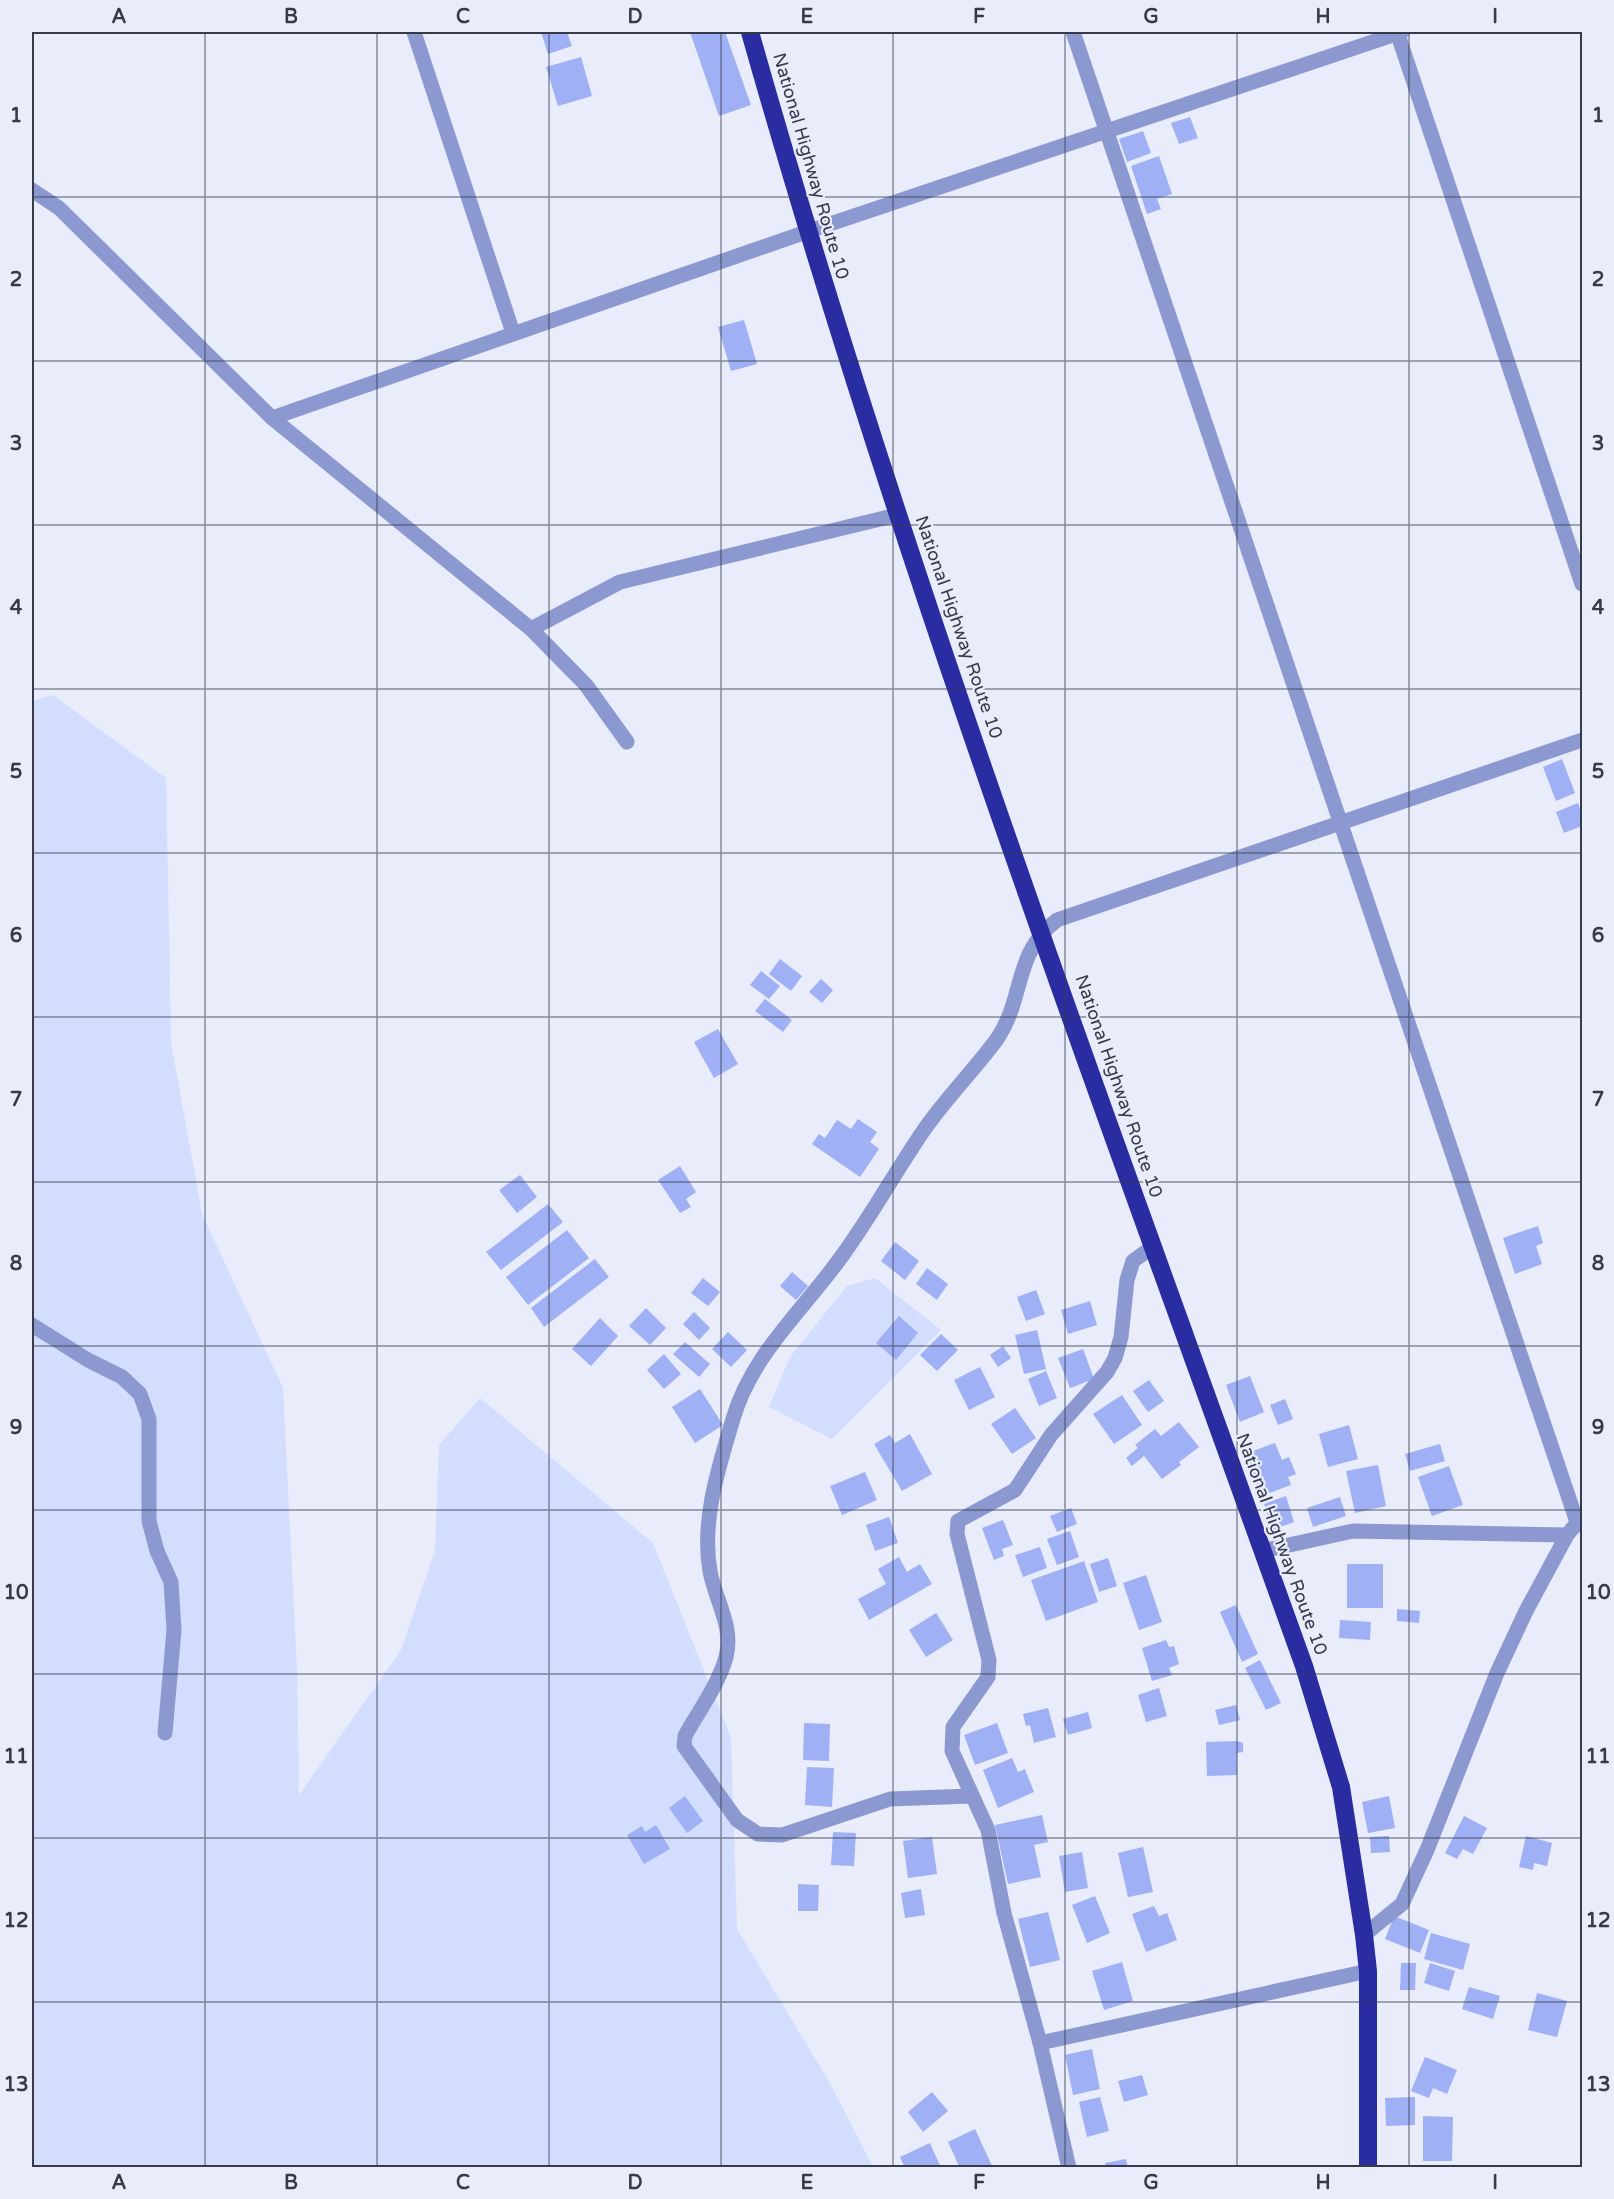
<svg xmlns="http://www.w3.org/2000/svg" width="1614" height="2199" viewBox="0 0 1614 2199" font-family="'Varela Round',sans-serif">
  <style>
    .green { fill: #d3ddfd }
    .building { fill: #9fb0f4 }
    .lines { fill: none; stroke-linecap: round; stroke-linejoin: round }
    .minor { stroke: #8b99d0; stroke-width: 15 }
    .highway { stroke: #2a2ca2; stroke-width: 18 }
    .grid { fill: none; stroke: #373b49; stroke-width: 1.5; stroke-opacity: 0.55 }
    .labels { text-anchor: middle; stroke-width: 4.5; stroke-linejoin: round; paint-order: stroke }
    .street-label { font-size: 18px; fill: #373b49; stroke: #e8ecfb }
    .neatline { fill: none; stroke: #373b49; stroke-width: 2 }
    .grid-label { font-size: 20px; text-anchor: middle; font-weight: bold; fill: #373b49 }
  </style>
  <rect width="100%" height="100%" fill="#e8ecfb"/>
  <g class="green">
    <polygon points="53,695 166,778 171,1043 202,1214 283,1388 297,1671 299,1795 401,1650 435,1551 439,1445 480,1398 653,1543 731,1738 737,1929 831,2085 873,2167 32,2167 32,701"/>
    <polygon points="875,1278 941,1330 832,1439 769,1407 790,1357 847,1286"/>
  </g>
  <g class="building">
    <polygon points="541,32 567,32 572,46 548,54"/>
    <polygon points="690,32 725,32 751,105 719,116"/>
    <polygon points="581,57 592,96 558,106 546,67"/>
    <polygon points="1190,117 1198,138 1179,144 1171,123"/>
    <polygon points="1143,131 1151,153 1127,162 1119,139"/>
    <polygon points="1159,156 1172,194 1157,199 1161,209 1147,214 1131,166"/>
    <polygon points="744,320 757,364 731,371 718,327"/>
    <polygon points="1562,759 1575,793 1556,801 1543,767"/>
    <polygon points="1578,803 1582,815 1582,826 1564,833 1556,812"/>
    <polygon points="780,959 802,976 791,991 769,974"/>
    <polygon points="761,971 780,986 769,999 750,985"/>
    <polygon points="821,979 833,990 822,1003 809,992"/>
    <polygon points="765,999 792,1020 783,1032 755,1011"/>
    <polygon points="718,1029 738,1064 714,1078 694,1042"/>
    <polygon points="858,1119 877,1132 870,1142 879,1149 860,1177 812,1144 819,1134 825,1138 837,1120 851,1129"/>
    <polygon points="680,1166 696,1192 686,1199 691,1207 680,1213 658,1180"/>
    <polygon points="520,1175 537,1197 517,1213 499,1190"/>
    <polygon points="548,1204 563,1222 501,1270 486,1252"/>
    <polygon points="1538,1226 1543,1243 1536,1246 1542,1264 1515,1274 1503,1238"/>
    <polygon points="567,1230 589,1258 528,1305 506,1277"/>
    <polygon points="895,1242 919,1261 905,1280 881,1261"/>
    <polygon points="595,1259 609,1277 544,1327 531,1308"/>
    <polygon points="927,1268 948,1284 937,1300 916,1284"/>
    <polygon points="792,1272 808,1286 796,1300 780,1286"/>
    <polygon points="703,1278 720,1292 708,1306 691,1293"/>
    <polygon points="1036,1290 1045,1314 1026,1321 1017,1297"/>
    <polygon points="1090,1301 1097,1325 1068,1334 1061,1310"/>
    <polygon points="646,1308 666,1328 650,1345 629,1326"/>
    <polygon points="694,1312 710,1328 699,1340 683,1324"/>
    <polygon points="899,1316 918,1333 896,1360 876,1343"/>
    <polygon points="600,1318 618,1336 591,1366 572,1349"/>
    <polygon points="1037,1330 1046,1369 1024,1374 1015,1335"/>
    <polygon points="728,1332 747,1350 731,1367 712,1349"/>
    <polygon points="941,1334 958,1350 937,1371 920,1355"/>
    <polygon points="685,1342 710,1364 699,1377 673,1354"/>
    <polygon points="1003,1346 1011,1358 998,1367 990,1355"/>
    <polygon points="1083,1349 1094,1379 1070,1388 1058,1358"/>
    <polygon points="664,1354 681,1374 664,1389 647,1370"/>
    <polygon points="980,1367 995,1397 969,1410 954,1380"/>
    <polygon points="1046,1371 1057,1398 1039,1406 1028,1379"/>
    <polygon points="1250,1376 1264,1412 1240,1422 1226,1385"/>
    <polygon points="1149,1380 1164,1401 1148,1412 1133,1391"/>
    <polygon points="700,1389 723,1425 695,1443 672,1407"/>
    <polygon points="1122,1395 1142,1425 1114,1444 1093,1414"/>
    <polygon points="1285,1399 1293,1419 1278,1425 1270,1405"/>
    <polygon points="1015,1408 1036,1438 1012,1454 991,1424"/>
    <polygon points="1179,1422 1199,1447 1179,1462 1181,1465 1162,1479 1144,1456 1132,1466 1126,1458 1138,1448 1135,1445 1155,1429 1161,1436"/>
    <polygon points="1349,1425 1358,1459 1328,1467 1319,1434"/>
    <polygon points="910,1434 932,1474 902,1491 874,1444 890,1435 895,1443"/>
    <polygon points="1275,1443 1282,1460 1289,1457 1296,1474 1288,1477 1291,1485 1261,1496 1245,1454"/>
    <polygon points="1440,1444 1445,1461 1410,1471 1405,1454"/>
    <polygon points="1378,1465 1386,1506 1355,1513 1346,1471"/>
    <polygon points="1449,1466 1463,1505 1432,1516 1418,1477"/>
    <polygon points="865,1472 877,1500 842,1515 830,1486"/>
    <polygon points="1286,1496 1294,1522 1272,1530 1264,1504"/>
    <polygon points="1340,1497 1346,1516 1313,1527 1307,1508"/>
    <polygon points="1071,1508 1077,1524 1057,1532 1050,1516"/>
    <polygon points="889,1517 898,1543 875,1551 866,1525"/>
    <polygon points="1003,1520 1013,1545 1002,1549 1004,1556 994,1560 982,1528"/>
    <polygon points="1070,1531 1079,1557 1057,1565 1047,1539"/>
    <polygon points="1040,1547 1047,1568 1023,1577 1015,1555"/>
    <polygon points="899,1557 907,1572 920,1564 932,1584 869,1620 858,1599 886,1584 878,1569"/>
    <polygon points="1108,1558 1117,1586 1099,1592 1090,1564"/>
    <polygon points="1084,1561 1098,1602 1046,1621 1031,1580"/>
    <rect x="1347" y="1564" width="36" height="44"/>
    <polygon points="1146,1575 1162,1622 1139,1630 1123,1583"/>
    <polygon points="1236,1605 1258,1654 1242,1662 1220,1612"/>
    <polygon points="1397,1609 1420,1611 1419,1623 1397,1621"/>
    <polygon points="936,1613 953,1640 926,1657 909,1630"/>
    <polygon points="1340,1620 1371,1622 1370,1640 1339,1638"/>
    <polygon points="1166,1640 1169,1647 1174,1646 1179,1664 1169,1668 1172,1675 1152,1681 1142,1648"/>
    <polygon points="1260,1660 1281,1703 1266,1710 1245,1668"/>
    <polygon points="1159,1688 1167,1716 1146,1722 1138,1695"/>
    <polygon points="1236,1705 1240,1720 1219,1725 1215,1710"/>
    <polygon points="1048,1708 1056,1737 1034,1743 1030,1725 1026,1726 1023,1714"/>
    <polygon points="1088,1712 1092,1728 1068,1735 1063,1719"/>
    <polygon points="804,1723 830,1724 829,1761 803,1760"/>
    <polygon points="997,1723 1008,1753 975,1765 964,1735"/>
    <polygon points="1237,1741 1243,1743 1243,1752 1237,1753 1237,1775 1207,1776 1206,1742"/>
    <polygon points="1012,1758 1018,1772 1025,1769 1034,1792 998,1808 983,1770"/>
    <polygon points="807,1767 834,1768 832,1807 805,1805"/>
    <polygon points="685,1796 703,1821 687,1833 669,1808"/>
    <polygon points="1389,1796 1395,1828 1368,1833 1362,1802"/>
    <polygon points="1042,1815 1048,1842 1034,1845 1041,1877 1008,1884 995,1825"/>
    <polygon points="1464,1816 1487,1828 1473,1854 1463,1849 1457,1859 1445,1853"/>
    <polygon points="656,1825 670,1849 644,1864 627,1835 642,1826 645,1832"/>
    <polygon points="833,1832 856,1833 854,1866 831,1865"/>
    <polygon points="1389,1836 1390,1852 1371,1853 1370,1837"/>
    <polygon points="1526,1836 1552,1843 1547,1866 1534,1863 1533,1870 1519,1867"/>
    <polygon points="932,1837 937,1874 908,1878 903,1841"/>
    <polygon points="1143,1847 1153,1892 1128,1897 1118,1853"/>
    <polygon points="1082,1852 1088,1888 1065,1892 1059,1856"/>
    <polygon points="798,1884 819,1885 818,1911 798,1911"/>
    <polygon points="921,1889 925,1915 905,1918 901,1893"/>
    <polygon points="1095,1896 1110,1933 1087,1943 1072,1905"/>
    <polygon points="1154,1906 1159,1916 1167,1913 1177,1940 1146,1952 1132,1914"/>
    <polygon points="1048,1912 1060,1960 1030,1967 1018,1919"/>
    <polygon points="1394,1916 1429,1930 1420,1953 1385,1939"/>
    <polygon points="1431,1933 1470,1944 1463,1970 1424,1959"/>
    <polygon points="1122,1962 1133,2001 1104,2010 1092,1971"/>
    <polygon points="1401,1963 1416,1963 1415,1990 1400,1990"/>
    <polygon points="1430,1963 1455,1971 1449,1991 1424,1983"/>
    <polygon points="1469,1987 1500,1996 1493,2019 1462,2009"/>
    <polygon points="1537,1993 1567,2001 1557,2037 1528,2030"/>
    <polygon points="1092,2049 1100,2089 1073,2095 1065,2055"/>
    <polygon points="1425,2057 1457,2070 1447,2094 1433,2088 1429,2098 1411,2091"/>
    <polygon points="1142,2075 1148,2095 1124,2102 1118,2081"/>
    <polygon points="932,2092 948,2111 923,2132 908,2112"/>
    <polygon points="1100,2097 1109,2131 1087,2137 1079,2102"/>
    <polygon points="1415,2097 1415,2125 1386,2126 1385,2098"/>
    <polygon points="1423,2116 1453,2117 1452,2161 1423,2161"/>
    <polygon points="975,2129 993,2168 960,2168 948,2142"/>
    <polygon points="930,2143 941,2168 905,2168 900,2157"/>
    <polygon points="1126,2159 1128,2168 1106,2168 1105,2163"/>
  </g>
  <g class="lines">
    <g class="minor">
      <polyline points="414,32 513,333"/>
      <polyline points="1073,32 1578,1525"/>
      <polyline points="1397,32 1582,584"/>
      <polyline points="32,190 59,208 272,418 531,629 586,685 627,742"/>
      <polyline points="272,418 806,232 1402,32"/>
      <polyline points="531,629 620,582 897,515"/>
      <polyline points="32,1325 88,1360 122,1377 140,1394 149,1419 149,1521 157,1551 171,1582 174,1630 165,1733"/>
      <polyline points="1262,1551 1353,1531 1567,1535"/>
      <path d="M971 1796 890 1799 782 1835 758 1834 737 1820 684 1746 685 1736C698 1712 719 1684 726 1657 734 1626 715 1600 710 1571 701 1521 719 1466 733 1419 751 1356 802 1311 839 1260 871 1217 896 1170 926 1127 948 1096 975 1069 997 1039 1025 998 1013 953 1057 920L1582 740"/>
      <polyline points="1364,1935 1402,1904 1427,1850 1497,1673 1526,1611 1567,1535 1582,1517"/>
      <polyline points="1040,2043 1368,1971"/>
      <polyline points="1069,2168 1040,2043 1004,1913 988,1830 952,1751 953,1727 988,1677 989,1660 957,1534 958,1521 1015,1490 1051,1435 1107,1372 1115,1358 1121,1337 1127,1280 1133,1261 1154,1246"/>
    </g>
    <path class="highway" d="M750 32C906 585 1110 1124 1304 1666L1341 1787 1364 1935 1368 1971V2168"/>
  </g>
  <path class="grid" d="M205 32V2168M377 32V2168M549 32V2168M721 32V2168M893 32V2168M1065 32V2168M1237 32V2168M1409 32V2168M32 197H1582M32 361H1582M32 525H1582M32 689H1582M32 853H1582M32 1017H1582M32 1182H1582M32 1346H1582M32 1510H1582M32 1674H1582M32 1838H1582M32 2002H1582"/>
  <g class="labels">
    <g class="street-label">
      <text transform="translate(811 166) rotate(74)" y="6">National Highway Route 10</text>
      <text transform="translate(959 627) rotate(71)" y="6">National Highway Route 10</text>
      <text transform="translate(1119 1086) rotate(71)" y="6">National Highway Route 10</text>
      <text transform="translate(1282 1544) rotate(70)" y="6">National Highway Route 10</text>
    </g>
  </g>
  <rect width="1614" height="2199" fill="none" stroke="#e8ecfb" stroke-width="66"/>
  <rect x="33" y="33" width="1548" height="2133" class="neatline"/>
  <g class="grid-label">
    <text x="119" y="23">A</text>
    <text x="291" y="23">B</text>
    <text x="463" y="23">C</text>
    <text x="635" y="23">D</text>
    <text x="807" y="23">E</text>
    <text x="979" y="23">F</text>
    <text x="1151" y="23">G</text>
    <text x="1323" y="23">H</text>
    <text x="1495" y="23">I</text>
    <text x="16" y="122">1</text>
    <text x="1598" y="122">1</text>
    <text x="16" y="286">2</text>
    <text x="1598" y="286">2</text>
    <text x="16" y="450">3</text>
    <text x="1598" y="450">3</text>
    <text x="16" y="614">4</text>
    <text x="1598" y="614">4</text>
    <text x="16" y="778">5</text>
    <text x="1598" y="778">5</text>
    <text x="16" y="942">6</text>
    <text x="1598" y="942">6</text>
    <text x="16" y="1106">7</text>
    <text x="1598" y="1106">7</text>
    <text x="16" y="1270">8</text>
    <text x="1598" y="1270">8</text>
    <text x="16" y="1434">9</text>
    <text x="1598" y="1434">9</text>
    <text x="16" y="1599">10</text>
    <text x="1598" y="1599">10</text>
    <text x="16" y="1763">11</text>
    <text x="1598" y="1763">11</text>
    <text x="16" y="1927">12</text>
    <text x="1598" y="1927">12</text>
    <text x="16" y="2091">13</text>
    <text x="1598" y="2091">13</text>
    <text x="119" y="2189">A</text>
    <text x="291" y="2189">B</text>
    <text x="463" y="2189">C</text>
    <text x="635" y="2189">D</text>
    <text x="807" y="2189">E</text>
    <text x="979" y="2189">F</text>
    <text x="1151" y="2189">G</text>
    <text x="1323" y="2189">H</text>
    <text x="1495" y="2189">I</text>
  </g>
</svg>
